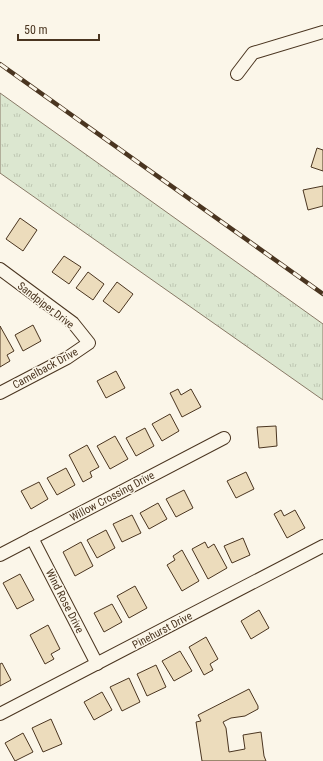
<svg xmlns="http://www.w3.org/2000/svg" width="323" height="761" viewBox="0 0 323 761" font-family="'Roboto Condensed',sans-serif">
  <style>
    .grass { fill: url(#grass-tufts); stroke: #887966 }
    .building { fill: #ecdcbc; stroke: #4a3520 }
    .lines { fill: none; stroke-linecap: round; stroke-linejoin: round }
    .minor-casing { stroke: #4a3520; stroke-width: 14 }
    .minor { stroke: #fbf6e9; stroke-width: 12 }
    .rail-casing { stroke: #4a3520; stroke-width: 4.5 }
    .rail { stroke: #fbf6e9; stroke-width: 3; stroke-dasharray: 9; stroke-linecap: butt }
    .labels { text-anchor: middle; stroke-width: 3; stroke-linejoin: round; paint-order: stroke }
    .street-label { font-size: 11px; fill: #4a3520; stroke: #fbf6e9 }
  </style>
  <defs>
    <pattern id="grass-tufts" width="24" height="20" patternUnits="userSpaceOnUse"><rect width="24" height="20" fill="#dce7d0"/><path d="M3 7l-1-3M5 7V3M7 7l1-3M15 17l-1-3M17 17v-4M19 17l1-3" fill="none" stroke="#bec7b2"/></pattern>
  </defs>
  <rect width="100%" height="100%" fill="#fbf6e9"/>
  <polygon class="grass" points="0,93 323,324 323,400 0,173"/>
  <g class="building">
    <polygon points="317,148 323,150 323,171 311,167"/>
    <polygon points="323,186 323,206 308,210 303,190"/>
    <polygon points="20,218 37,230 23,251 6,239"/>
    <polygon points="64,256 81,267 69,284 52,272"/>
    <polygon points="88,272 104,284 93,300 76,288"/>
    <polygon points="117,282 133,294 119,313 103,301"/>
    <polygon points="33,325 41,341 23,351 15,335"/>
    <polygon points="0,326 14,351 7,355 10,361 0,367"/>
    <polygon points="116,371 125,388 106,398 97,381"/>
    <polygon points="178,389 181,395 191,389 201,407 182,417 170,393"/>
    <polygon points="170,414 179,431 162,441 152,424"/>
    <polygon points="276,426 277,446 259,448 257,427"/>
    <polygon points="145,428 154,446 136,456 126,438"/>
    <polygon points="115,436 128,459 110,469 97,446"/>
    <polygon points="87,445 99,467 90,472 92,477 83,482 69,455"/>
    <polygon points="66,468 75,485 57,495 47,478"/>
    <polygon points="246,472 254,489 236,498 227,481"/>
    <polygon points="39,482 48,499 31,509 21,491"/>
    <polygon points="184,490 193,508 176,517 166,499"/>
    <polygon points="158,503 167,519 149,529 140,513"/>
    <polygon points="281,510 284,516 295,510 305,528 287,538 274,514"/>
    <polygon points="132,515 141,533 122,542 113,524"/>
    <polygon points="106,530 115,548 97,558 87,540"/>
    <polygon points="243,538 250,555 232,563 224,546"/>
    <polygon points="81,542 93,566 75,576 63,552"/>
    <polygon points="205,542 208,548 214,544 227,568 208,579 192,549"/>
    <polygon points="182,550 199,581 182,591 167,565 175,560 173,556"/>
    <polygon points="20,574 34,600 17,609 3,583"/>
    <polygon points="135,586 147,608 129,618 117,596"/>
    <polygon points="112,604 122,622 104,632 94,613"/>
    <polygon points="259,610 269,628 251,639 241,621"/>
    <polygon points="48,625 60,649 51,654 54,659 45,664 30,635"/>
    <polygon points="206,637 218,659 210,664 213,670 204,675 189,647"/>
    <polygon points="180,651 192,671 174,681 162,661"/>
    <polygon points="2,663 11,680 0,686 0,664"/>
    <polygon points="156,665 166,687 147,696 137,674"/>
    <polygon points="129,678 140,702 122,711 110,687"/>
    <polygon points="249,689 258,706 258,709 245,716 231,718 223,722 226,728 229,752 245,749 243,735 261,732 264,756 266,761 202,761 196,722 201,721 198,715"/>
    <polygon points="102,692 112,710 94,720 84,702"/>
    <polygon points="51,719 62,744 43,752 32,728"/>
    <polygon points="23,733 33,752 15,761 5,743"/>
  </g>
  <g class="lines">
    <g class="minor-casing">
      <g id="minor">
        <polyline points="237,74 253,53 323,32"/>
        <polyline points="0,269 73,323 89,343 67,358 0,393"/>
        <polyline points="32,538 97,664"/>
        <polyline points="0,555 224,438"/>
        <polyline points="0,714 323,546"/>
      </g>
    </g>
    <use href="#minor" class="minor"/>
    <g class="rail-casing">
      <polyline id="rail" points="0,64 323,294"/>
    </g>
    <use href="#rail" class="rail"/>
  </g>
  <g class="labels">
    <g class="street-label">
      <text transform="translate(46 305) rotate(38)" y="4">Sandpiper Drive</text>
      <text transform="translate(45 368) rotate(-29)" y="4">Camelback Drive</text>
      <text transform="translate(112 496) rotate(-28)" y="4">Willow Crossing Drive</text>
      <text transform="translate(65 601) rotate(63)" y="4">Wind Rose Drive</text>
      <text transform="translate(162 630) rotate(-28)" y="4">Pinehurst Drive</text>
    </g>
  </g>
  <path d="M18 34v6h81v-6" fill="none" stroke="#4a3520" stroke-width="2"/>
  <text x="24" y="34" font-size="12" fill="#4a3520" stroke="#fbf6e9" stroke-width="3" paint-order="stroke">50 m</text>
</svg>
